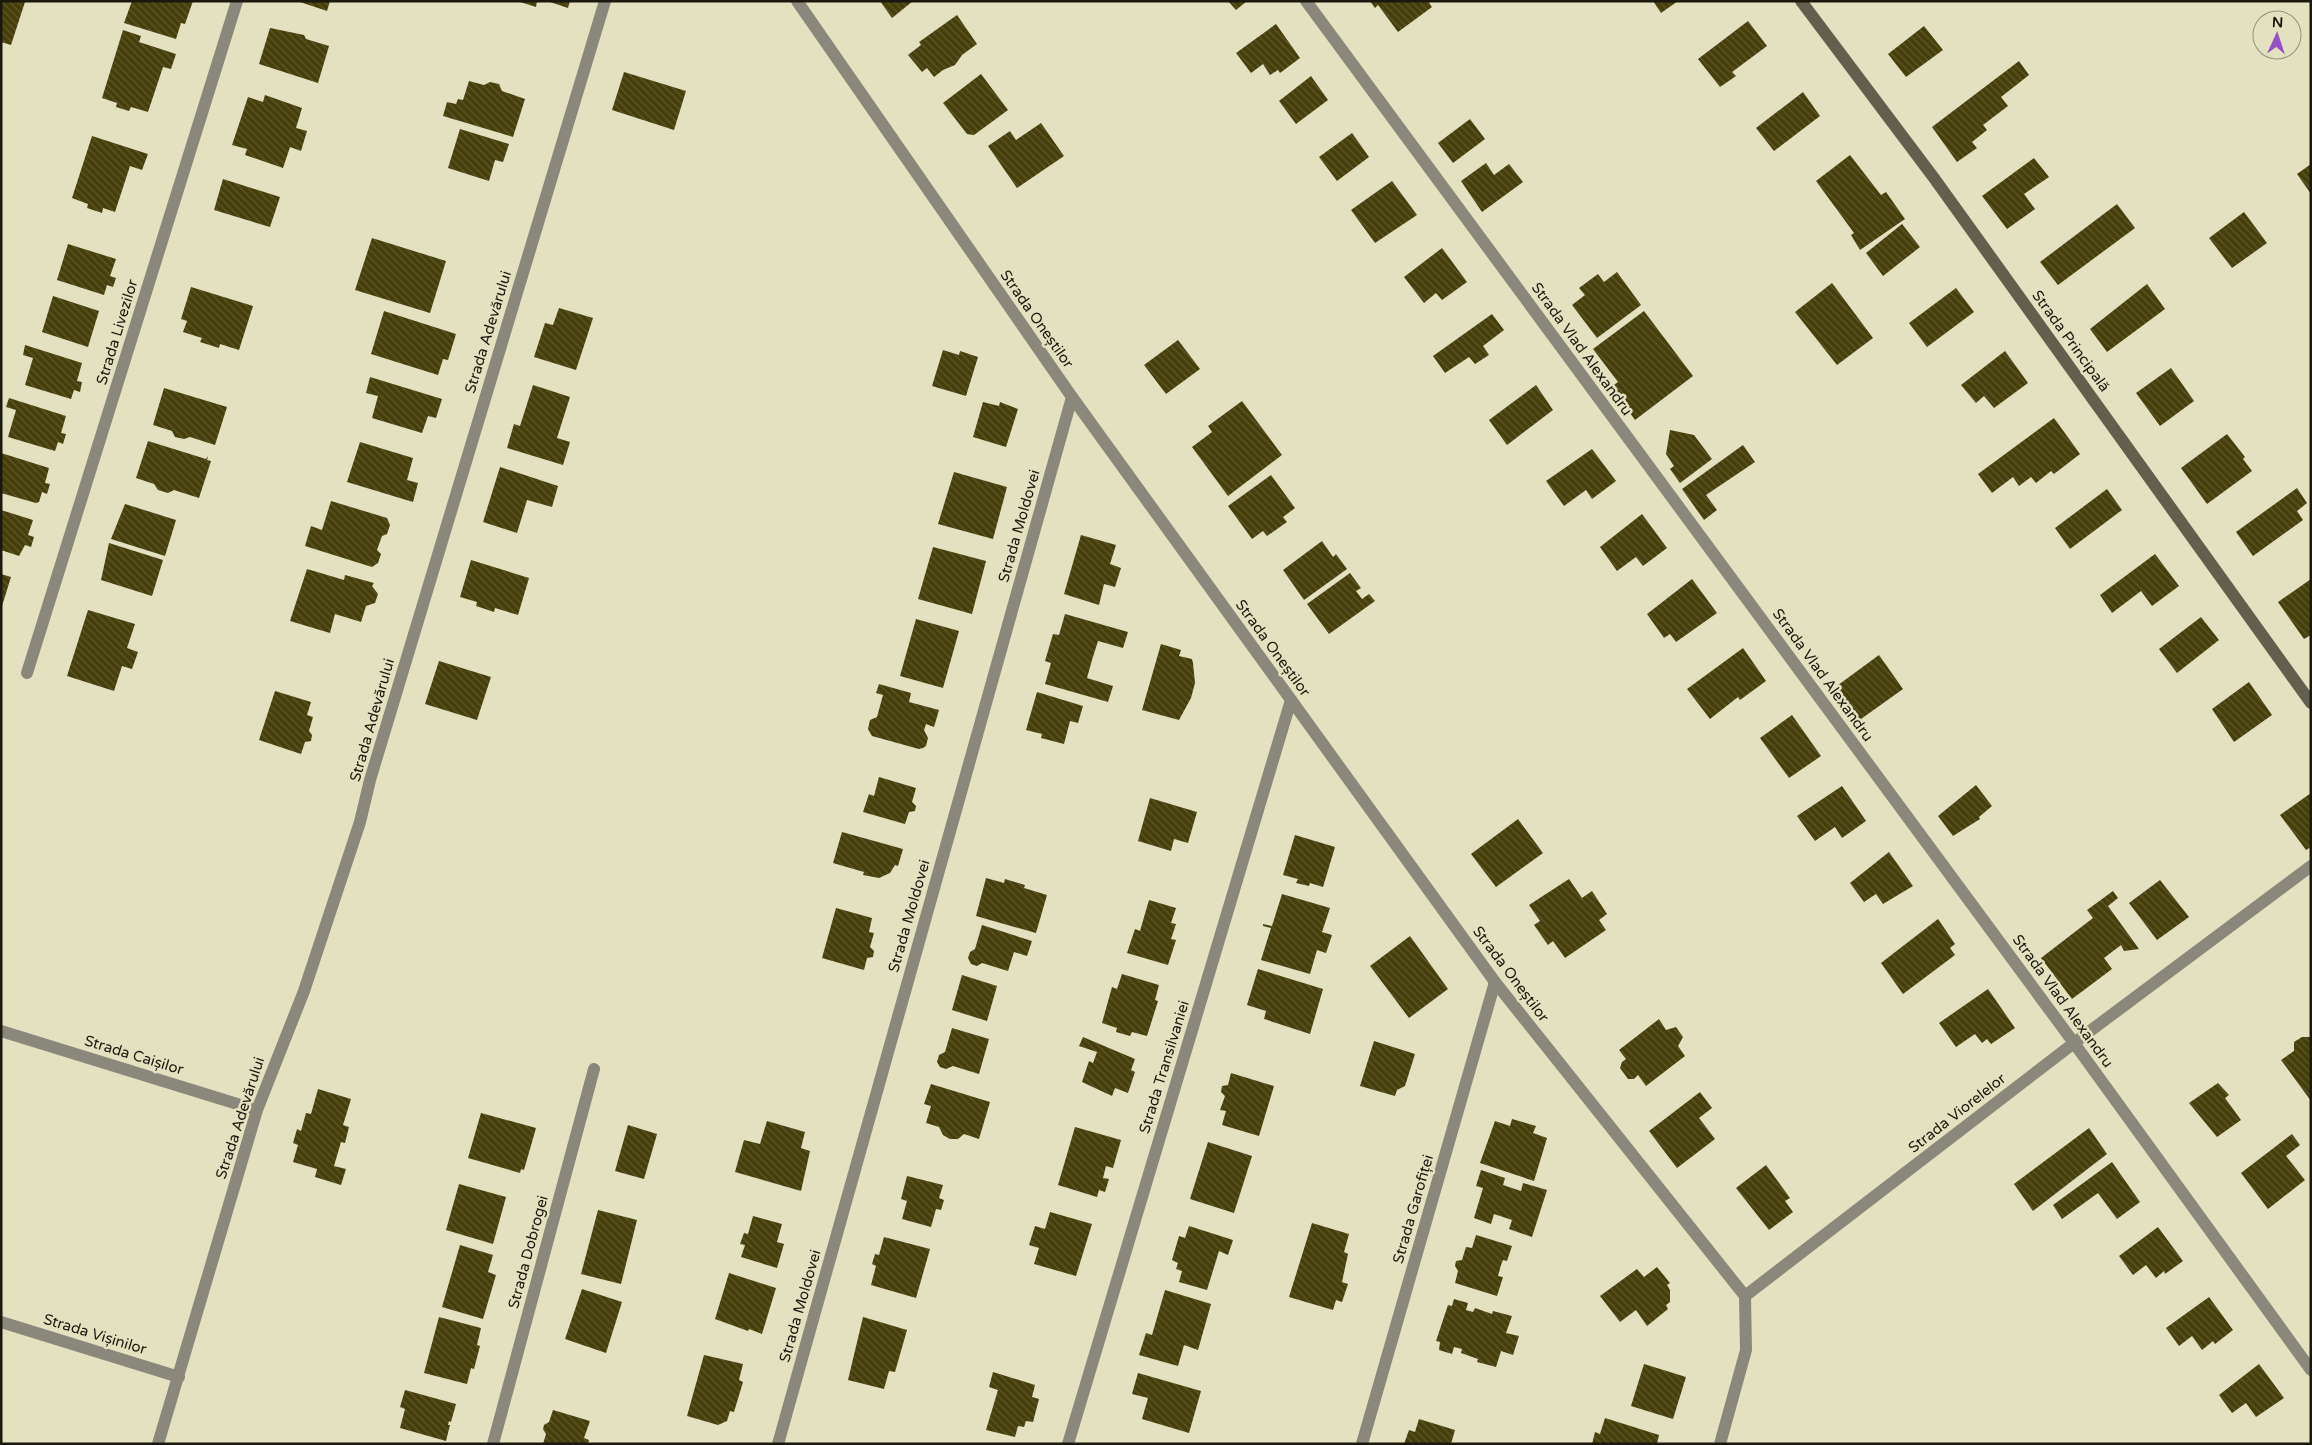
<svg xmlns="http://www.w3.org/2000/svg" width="2312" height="1445" viewBox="0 0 2312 1445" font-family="'Varela Round',sans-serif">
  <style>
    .building { fill: url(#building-back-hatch) }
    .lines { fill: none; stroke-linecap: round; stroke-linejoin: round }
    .street { stroke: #8a887b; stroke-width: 12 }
    .secondary { stroke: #625f4d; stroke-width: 12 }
    .labels { text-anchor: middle; stroke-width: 5; stroke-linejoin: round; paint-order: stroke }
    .street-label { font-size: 15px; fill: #1b190e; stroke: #e4e1c1 }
  </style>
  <defs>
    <pattern id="building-back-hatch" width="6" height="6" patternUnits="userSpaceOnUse" patternTransform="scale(1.25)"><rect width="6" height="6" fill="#463f0b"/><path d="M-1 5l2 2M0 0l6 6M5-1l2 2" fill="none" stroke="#5d582d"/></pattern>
  </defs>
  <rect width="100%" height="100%" fill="#e4e1c1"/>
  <g class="building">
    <polygon points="1,1 25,2 11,45 1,42"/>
    <polygon points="132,1 193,1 185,24 181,23 176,39 124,23"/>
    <polygon points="297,1 330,1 327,11"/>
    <polygon points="517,1 537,1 536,7"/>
    <polygon points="547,1 570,1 568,8"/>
    <polygon points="880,1 913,1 892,18"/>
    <polygon points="1228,1 1247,1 1236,10"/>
    <polygon points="1370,1 1428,1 1432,7 1398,32 1378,5 1375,8"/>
    <polygon points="1653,1 1678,1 1661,13"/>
    <polygon points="957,15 977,44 962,55 955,65 943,70 934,77 927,68 922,72 908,55 921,45 919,42"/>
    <polygon points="1748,21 1767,46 1732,72 1736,76 1720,87 1698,59"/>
    <polygon points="1276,24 1300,58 1280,73 1278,70 1270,75 1263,64 1251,73 1236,53"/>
    <polygon points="1924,26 1943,50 1906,77 1888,54"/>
    <polygon points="270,28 304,35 306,39 329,46 318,83 259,64"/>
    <polygon points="123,30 141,36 139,42 176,54 171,69 163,67 148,112 131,107 129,111 116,107 117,103 102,98"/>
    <polygon points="2019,61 2029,75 2001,97 2008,106 1983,125 1987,130 1972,142 1977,148 1957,162 1932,127"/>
    <polygon points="624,72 686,91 674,130 612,110"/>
    <polygon points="981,74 1008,110 974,135 967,134 943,103"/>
    <polygon points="1311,76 1328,100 1296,124 1279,101"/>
    <polygon points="469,81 484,85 490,82 499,84 502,91 525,99 513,137 443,116 447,102 456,104 458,99 463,100"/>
    <polygon points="1803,92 1820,116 1774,151 1756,128"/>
    <polygon points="265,95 302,108 296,128 307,131 301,151 290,147 283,168 245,155 247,149 232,145 248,97 263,102"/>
    <polygon points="1470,119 1485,139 1453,163 1438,143"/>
    <polygon points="1041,123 1064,156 1017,188 988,146 1010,131 1016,140"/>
    <polygon points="460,129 509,144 503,162 495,160 489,181 448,168"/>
    <polygon points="1352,133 1369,157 1337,181 1319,157"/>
    <polygon points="92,136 148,154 142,170 130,166 115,212 103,208 102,213 87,208 88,204 72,198"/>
    <polygon points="1850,155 1881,195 1886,192 1905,219 1860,250 1851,235 1854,233 1816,181"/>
    <polygon points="2034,158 2049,177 2024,194 2035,209 2007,229 1982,196"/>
    <polygon points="1486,163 1494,175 1509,164 1523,182 1482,212 1461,181"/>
    <polygon points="2311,164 2311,194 2297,174"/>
    <polygon points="223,179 280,197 270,227 214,210"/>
    <polygon points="1392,181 1417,215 1375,243 1351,210"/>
    <polygon points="2117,204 2135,228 2058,285 2040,262"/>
    <polygon points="2244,212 2267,243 2232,268 2209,238"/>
    <polygon points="1902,224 1920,247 1883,276 1866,253"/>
    <polygon points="372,238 446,261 430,313 355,290"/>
    <polygon points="68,244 116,259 110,276 116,278 113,287 107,285 104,295 57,280"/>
    <polygon points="1442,248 1467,282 1442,300 1436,293 1424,303 1404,277"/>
    <polygon points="1617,272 1641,305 1597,338 1572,305 1585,295 1579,288 1598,274 1604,282"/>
    <polygon points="1832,283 1873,338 1837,365 1795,312"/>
    <polygon points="2147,284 2165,309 2107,352 2090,329"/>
    <polygon points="191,287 253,306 239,350 220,344 219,348 200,342 202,338 183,332 187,321 181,319"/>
    <polygon points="1956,288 1974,312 1927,347 1909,323"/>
    <polygon points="53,296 99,311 88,347 42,332"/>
    <polygon points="559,308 593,318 576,370 534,357 545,323 553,325"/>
    <polygon points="384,311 456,334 448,360 443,359 438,375 371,354"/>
    <polygon points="1644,311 1693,376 1635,420 1611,387 1618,382 1593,349"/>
    <polygon points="1492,314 1504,330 1483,346 1489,355 1475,364 1469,357 1445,373 1433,356"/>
    <polygon points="1178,340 1200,369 1166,394 1144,365"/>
    <polygon points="25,345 82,363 77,381 82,382 80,392 74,390 71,399 25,385 33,358 23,355"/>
    <polygon points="943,350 959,355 960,351 978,357 966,396 932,386"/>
    <polygon points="2005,351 2028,383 1994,408 1984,396 1976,403 1961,385"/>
    <polygon points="2171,368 2194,401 2160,426 2136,393"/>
    <polygon points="370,377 442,399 436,418 428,416 422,433 372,418 378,396 366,393"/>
    <polygon points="533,385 570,397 557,438 570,442 563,465 507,448 514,424 520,426"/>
    <polygon points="1536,385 1553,410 1507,445 1489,420"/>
    <polygon points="164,388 227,407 215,445 190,437 184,439 175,437 172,431 153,425"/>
    <polygon points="9,398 66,416 61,433 66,434 63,444 58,442 55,451 8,437 16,410 6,407"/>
    <polygon points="1242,401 1282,455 1228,496 1192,447 1212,432 1208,426"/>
    <polygon points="983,402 999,406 1000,402 1018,409 1006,447 973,437"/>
    <polygon points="2054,418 2080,454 2054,474 2051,471 2036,483 2031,477 2019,486 2013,477 1992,493 1978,474"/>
    <polygon points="1670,430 1694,435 1712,459 1680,483 1670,469 1674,466 1666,454"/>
    <polygon points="2227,434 2245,457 2243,459 2252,471 2207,504 2181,468"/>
    <polygon points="148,441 206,459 208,456 207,460 211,461 199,498 174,490 168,493 158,490 154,484 136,478"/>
    <polygon points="360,442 413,458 407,480 418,483 413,502 347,482"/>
    <polygon points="1743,445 1755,462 1706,495 1717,510 1704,520 1682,489"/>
    <polygon points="1592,449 1616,481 1592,499 1586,490 1564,506 1546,481"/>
    <polygon points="1,453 49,468 45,483 50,484 47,494 42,492 39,502 36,503 1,493"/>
    <polygon points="500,467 558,486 552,507 527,500 517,533 483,522"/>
    <polygon points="954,472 1007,487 993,539 938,524"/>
    <polygon points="1271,475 1295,508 1283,517 1287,522 1267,536 1263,531 1252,539 1228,506"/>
    <polygon points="2297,488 2307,503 2297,511 2303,520 2253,556 2236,532"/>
    <polygon points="2107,489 2122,510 2070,549 2055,528"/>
    <polygon points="331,501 387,518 390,525 387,534 382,536 377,550 381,554 378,563 372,567 305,546 311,526 322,530"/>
    <polygon points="125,504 176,520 165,556 111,539"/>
    <polygon points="1,510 33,520 28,535 34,537 31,547 25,545 19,556 1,550"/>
    <polygon points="1642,514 1667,548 1643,566 1636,557 1617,571 1600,547"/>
    <polygon points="1081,535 1116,545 1110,564 1121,568 1115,587 1104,584 1099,605 1064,594"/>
    <polygon points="1322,541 1333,557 1336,554 1347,569 1304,600 1283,570"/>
    <polygon points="109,543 163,560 152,596 101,580"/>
    <polygon points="933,547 986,561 972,614 918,599"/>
    <polygon points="2155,554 2179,586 2152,606 2141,591 2112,613 2100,595"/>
    <polygon points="471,560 529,578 518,615 495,608 494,612 476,606 477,602 460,597"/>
    <polygon points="307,569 344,580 345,575 374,583 372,586 378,594 375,603 366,606 361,622 335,614 330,633 290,621"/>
    <polygon points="1350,573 1361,588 1356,591 1362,599 1369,594 1375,601 1329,634 1307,604"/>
    <polygon points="1,574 11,577 2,606 1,606"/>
    <polygon points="1692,579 1717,613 1676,642 1670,634 1664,638 1647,614"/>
    <polygon points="2311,579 2311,635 2304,639 2278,602"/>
    <polygon points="88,610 135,624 127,648 138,652 132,669 122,666 114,691 67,676"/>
    <polygon points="1065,614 1128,632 1123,648 1098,641 1092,660 1087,678 1113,686 1108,702 1045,684 1051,663 1045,661 1053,634 1059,635"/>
    <polygon points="2201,617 2219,640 2177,673 2159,649"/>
    <polygon points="916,619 959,631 943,688 900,676"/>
    <polygon points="1161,644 1181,650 1179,656 1192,659 1193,663 1195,683 1191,698 1179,720 1142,710"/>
    <polygon points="1743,648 1766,681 1740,700 1738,697 1710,719 1687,689"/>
    <polygon points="1879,655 1903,689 1854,724 1830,691"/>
    <polygon points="439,661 491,677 477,720 425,704"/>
    <polygon points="2249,682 2272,715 2234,742 2212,709"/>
    <polygon points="879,684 911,693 909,702 939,710 934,727 926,724 924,730 928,738 926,746 923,748 919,749 872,736 868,729 870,720 877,717 883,695 876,693"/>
    <polygon points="275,691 311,702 307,715 313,717 309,731 312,735 311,741 305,742 301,754 259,740"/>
    <polygon points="1037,692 1083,706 1078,723 1070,721 1064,744 1041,738 1042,734 1026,730"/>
    <polygon points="1792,715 1821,756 1789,778 1760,738"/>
    <polygon points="879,777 916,788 912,802 916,806 915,811 909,812 905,824 863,812 869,794 874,796"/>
    <polygon points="1976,785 1992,806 1979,817 1980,819 1953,836 1938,816"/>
    <polygon points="1842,786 1866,821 1842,838 1835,827 1815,841 1797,816"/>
    <polygon points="2311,793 2311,847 2306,850 2280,815"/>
    <polygon points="1150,798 1197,812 1188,843 1174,839 1171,851 1138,841"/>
    <polygon points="1518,819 1543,853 1496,887 1471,854"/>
    <polygon points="842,832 903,849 898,866 895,865 890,873 879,878 863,875 864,872 833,863"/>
    <polygon points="1295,835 1335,847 1323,887 1310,883 1309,886 1296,883 1298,879 1283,875"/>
    <polygon points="1889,852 1913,886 1883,904 1876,894 1864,902 1850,883"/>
    <polygon points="986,878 1004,883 1005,879 1025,885 1024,888 1047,895 1036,933 976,916"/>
    <polygon points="1569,879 1582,898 1592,891 1607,914 1599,920 1606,930 1565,958 1553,941 1548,945 1534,925 1540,921 1529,905"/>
    <polygon points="2160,880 2189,917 2157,940 2129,903"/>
    <polygon points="2113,891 2118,898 2108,906 2139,949 2124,951 2121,945 2104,958 2112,969 2072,999 2041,958 2093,918 2087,910"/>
    <polygon points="1282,894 1330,908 1322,932 1332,935 1326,953 1317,950 1310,974 1261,960 1271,928 1263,926 1263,924 1272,926"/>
    <polygon points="1149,900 1176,908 1171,923 1176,924 1171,939 1176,940 1168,965 1127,953 1135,929 1140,931"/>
    <polygon points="836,908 872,918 869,932 874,933 870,947 874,951 873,957 867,958 864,970 822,958"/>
    <polygon points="1938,919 1955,944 1950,948 1955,955 1903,994 1881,963"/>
    <polygon points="982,925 1032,941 1027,956 1014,952 1008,971 982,963 977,966 971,964 968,958 970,952 975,949"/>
    <polygon points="1410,936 1448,989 1409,1018 1370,966"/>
    <polygon points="1258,969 1323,989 1310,1034 1264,1019 1266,1011 1247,1005"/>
    <polygon points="1122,974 1159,985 1155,1000 1158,1001 1147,1036 1132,1032 1130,1036 1116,1032 1117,1028 1102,1023 1112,987 1117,989"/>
    <polygon points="962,975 997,986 987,1021 952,1010"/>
    <polygon points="1988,989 2015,1028 1991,1044 1987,1039 1982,1043 1975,1034 1956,1047 1939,1023"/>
    <polygon points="1659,1019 1666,1030 1676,1027 1683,1037 1678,1046 1685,1056 1646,1086 1638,1075 1634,1079 1628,1079 1620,1068 1622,1062 1626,1059 1619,1050"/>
    <polygon points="952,1028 989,1039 979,1074 953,1066 946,1069 940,1067 937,1062 939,1055 945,1052"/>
    <polygon points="1083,1037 1135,1059 1131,1070 1135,1072 1128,1093 1115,1088 1112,1096 1082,1082 1089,1061 1093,1063 1097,1052 1079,1046"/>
    <polygon points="2302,1037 2311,1037 2311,1101 2281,1060 2294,1051 2294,1042"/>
    <polygon points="1374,1041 1415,1054 1405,1086 1397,1090 1395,1096 1360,1086"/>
    <polygon points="1231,1073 1274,1086 1259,1136 1222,1125 1226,1111 1220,1110 1225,1096 1221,1092 1222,1086 1228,1085"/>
    <polygon points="2218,1083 2229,1095 2225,1098 2241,1120 2217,1137 2189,1103"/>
    <polygon points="931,1084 990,1102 979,1139 964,1134 958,1139 950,1139 943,1135 939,1127 926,1123 931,1106 924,1104"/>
    <polygon points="318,1089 351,1099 343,1125 349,1127 345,1143 341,1142 334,1166 346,1169 341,1185 315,1177 317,1169 293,1162 298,1145 293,1143 297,1129 301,1131 306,1113 311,1114"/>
    <polygon points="1700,1092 1712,1108 1699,1118 1715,1139 1677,1168 1649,1131"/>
    <polygon points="481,1113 536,1128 524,1170 521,1169 520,1173 468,1158"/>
    <polygon points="1512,1119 1536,1126 1533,1133 1547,1138 1534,1181 1480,1163 1495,1121 1510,1126"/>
    <polygon points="767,1121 805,1132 801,1148 810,1151 801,1191 735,1172 744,1140 760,1144"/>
    <polygon points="628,1125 657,1134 644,1179 615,1171"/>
    <polygon points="1075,1127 1121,1140 1113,1168 1106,1166 1103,1178 1109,1179 1105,1192 1099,1190 1097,1197 1058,1185"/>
    <polygon points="2089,1128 2107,1154 2033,1211 2014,1184"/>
    <polygon points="2292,1134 2300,1145 2286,1156 2305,1180 2268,1209 2241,1173"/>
    <polygon points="1208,1142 1252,1156 1234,1213 1190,1199"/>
    <polygon points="2112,1162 2140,1202 2117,1219 2098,1193 2062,1219 2053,1205"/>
    <polygon points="1766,1165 1790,1198 1785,1201 1793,1212 1769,1230 1736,1188"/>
    <polygon points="1481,1170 1505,1178 1503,1185 1521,1191 1523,1183 1547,1190 1532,1237 1509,1229 1512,1220 1494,1214 1491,1224 1474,1218 1483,1188 1476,1186"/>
    <polygon points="907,1176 943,1185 939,1198 944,1200 941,1210 936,1209 931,1227 902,1219 907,1201 901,1199"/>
    <polygon points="459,1184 506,1197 493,1244 446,1230"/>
    <polygon points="598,1210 637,1220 621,1284 581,1274"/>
    <polygon points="1050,1212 1092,1224 1076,1276 1034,1264 1039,1248 1029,1245 1035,1226 1045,1229"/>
    <polygon points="753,1216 782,1224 777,1242 784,1244 777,1268 741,1257 745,1245 740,1244 744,1233 748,1234"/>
    <polygon points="1312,1223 1349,1234 1344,1252 1348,1254 1342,1282 1348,1284 1342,1302 1336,1300 1333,1310 1289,1297"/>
    <polygon points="1189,1226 1233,1240 1228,1255 1219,1251 1207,1290 1179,1282 1182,1271 1176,1269 1178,1263 1172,1260 1179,1236 1185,1238"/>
    <polygon points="2158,1227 2183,1261 2165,1274 2164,1271 2156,1278 2146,1265 2133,1275 2119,1256"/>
    <polygon points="1476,1235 1512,1246 1507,1261 1503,1260 1501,1265 1498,1276 1503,1277 1497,1296 1455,1283 1458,1271 1455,1266 1456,1261 1462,1260 1466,1247 1472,1248"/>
    <polygon points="884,1237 930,1249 916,1298 871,1285 876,1266 872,1264 875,1254 879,1255"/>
    <polygon points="460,1245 493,1255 488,1272 496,1275 483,1319 442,1307"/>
    <polygon points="1657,1267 1670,1283 1667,1285 1670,1290 1670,1302 1666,1305 1668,1309 1647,1326 1636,1310 1620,1322 1600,1296 1637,1269 1644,1277"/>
    <polygon points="729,1273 776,1288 762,1334 749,1329 748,1331 715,1319"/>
    <polygon points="582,1289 622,1302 606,1353 565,1339"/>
    <polygon points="1165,1290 1211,1304 1198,1350 1184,1345 1178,1366 1139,1355 1146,1333 1152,1335"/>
    <polygon points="2209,1297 2233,1330 2215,1344 2213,1341 2202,1350 2192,1336 2179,1346 2166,1328"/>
    <polygon points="1454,1299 1468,1303 1466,1310 1473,1312 1475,1308 1492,1314 1493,1311 1512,1316 1506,1333 1519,1336 1513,1355 1501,1351 1496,1367 1477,1362 1478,1359 1461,1353 1462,1349 1454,1347 1452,1354 1439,1350 1440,1342 1436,1341 1448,1305 1452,1306"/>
    <polygon points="439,1317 481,1328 477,1345 480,1346 474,1369 471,1368 467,1384 424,1373"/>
    <polygon points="863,1317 907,1330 895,1372 889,1371 884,1389 848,1380"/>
    <polygon points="704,1355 743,1364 739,1380 743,1382 734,1412 730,1411 727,1421 718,1425 687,1416"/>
    <polygon points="1644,1364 1686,1377 1673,1419 1631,1406"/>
    <polygon points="2259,1364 2284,1398 2256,1417 2246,1403 2232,1413 2219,1395"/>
    <polygon points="993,1372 1035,1385 1032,1397 1039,1399 1033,1422 1026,1421 1024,1427 1018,1426 1015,1437 986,1430 998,1390 989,1387"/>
    <polygon points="1138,1373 1201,1391 1189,1433 1142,1419 1148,1398 1132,1394"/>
    <polygon points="405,1390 456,1404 451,1422 449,1421 448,1425 450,1425 446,1441 400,1428 405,1409 400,1407"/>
    <polygon points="553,1410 590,1421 584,1438 589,1440 588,1444 543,1444 546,1434 543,1429 544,1425 549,1422"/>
    <polygon points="1605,1418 1659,1435 1657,1444 1592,1444 1595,1432 1600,1434"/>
    <polygon points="1419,1419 1455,1430 1451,1444 1404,1444 1409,1430 1415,1432"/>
  </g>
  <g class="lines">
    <g class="street">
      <polyline points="797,1 1072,397 1495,982 1745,1296"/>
      <polyline points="1306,1 2074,1043 2311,1370"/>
      <polyline points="27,673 237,1"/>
      <polyline points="1,1031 257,1110"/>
      <polyline points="1,1322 179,1377"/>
      <polyline points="158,1444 257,1110 304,991 360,822 370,780 605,1"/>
      <polyline points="493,1444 594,1069"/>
      <polyline points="778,1444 1072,397"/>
      <polyline points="1068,1444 1291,700"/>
      <polyline points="1362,1444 1495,982"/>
      <polyline points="1720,1444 1746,1350 1745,1296 2074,1043 2311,866"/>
    </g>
    <polyline class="secondary" points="1801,1 1934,178 2311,703"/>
  </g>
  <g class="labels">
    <g class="street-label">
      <text transform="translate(1037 319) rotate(55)" y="5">Strada Oneștilor</text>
      <text transform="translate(117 332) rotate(-73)" y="5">Strada Livezilor</text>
      <text transform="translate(488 332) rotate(-73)" y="5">Strada Adevărului</text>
      <text transform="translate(2071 341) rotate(54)" y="5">Strada Principală</text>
      <text transform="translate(1582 349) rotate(54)" y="5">Strada Vlad Alexandru</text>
      <text transform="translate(1019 526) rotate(-74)" y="5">Strada Moldovei</text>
      <text transform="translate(1273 648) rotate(54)" y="5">Strada Oneștilor</text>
      <text transform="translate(1823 675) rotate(54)" y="5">Strada Vlad Alexandru</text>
      <text transform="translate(372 720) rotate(-74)" y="5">Strada Adevărului</text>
      <text transform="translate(909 916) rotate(-74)" y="5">Strada Moldovei</text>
      <text transform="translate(1511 974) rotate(53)" y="5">Strada Oneștilor</text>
      <text transform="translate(2063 1001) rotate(54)" y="5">Strada Vlad Alexandru</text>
      <text transform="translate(134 1055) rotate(17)" y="5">Strada Caișilor</text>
      <text transform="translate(1164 1067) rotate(-73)" y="5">Strada Transilvaniei</text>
      <text transform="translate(1957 1113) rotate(-38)" y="5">Strada Viorelelor</text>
      <text transform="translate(240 1118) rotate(-72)" y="5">Strada Adevărului</text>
      <text transform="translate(1413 1209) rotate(-74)" y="5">Strada Garofiței</text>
      <text transform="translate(528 1252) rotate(-75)" y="5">Strada Dobrogei</text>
      <text transform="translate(800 1306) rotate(-74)" y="5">Strada Moldovei</text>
      <text transform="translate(95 1334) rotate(17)" y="5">Strada Vișinilor</text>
    </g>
  </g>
  <rect width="2312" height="1445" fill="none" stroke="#1b190e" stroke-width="5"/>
  <g transform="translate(2277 35) rotate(3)"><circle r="24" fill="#e4e1c1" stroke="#949179"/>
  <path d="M0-4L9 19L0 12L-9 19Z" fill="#9651c5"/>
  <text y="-8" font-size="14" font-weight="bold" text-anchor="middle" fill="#1b190e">N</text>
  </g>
</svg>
